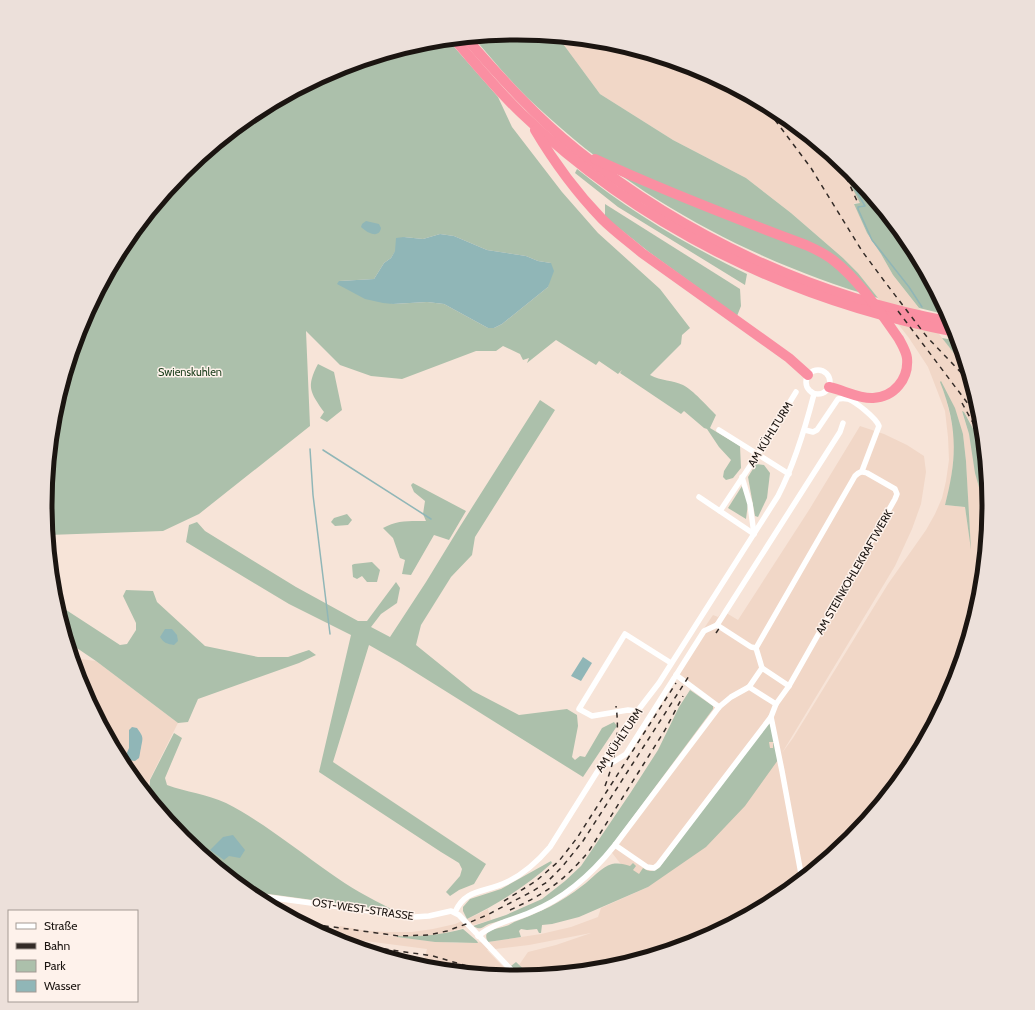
<svg xmlns="http://www.w3.org/2000/svg" width="1035" height="1010" viewBox="0 0 1035 1010" font-family="Cabin,sans-serif">
  <style>
    .built { fill: #f1d7c7; fill-rule: evenodd }
    .green { fill: #acc0ab; fill-rule: evenodd }
    .water { fill: #90b6b7 }
    .lines { fill: none; stroke-linecap: round; stroke-linejoin: round }
    .stream { stroke: #90b6b7; stroke-width: 1.5 }
    .street { stroke: #fff; stroke-width: 5.5 }
    .highway { stroke: #fa8fa2; stroke-width: 10 }
    .rail { stroke: #332b27; stroke-width: 1.5; stroke-dasharray: 5 5; stroke-linecap: butt }
    .labels { text-anchor: middle; stroke-width: 3; stroke-linejoin: round; paint-order: stroke }
    .park-label { font-size: 11px; fill: #1b3d1b; stroke: #fef2eb }
    .street-label { font-size: 11px; fill: #1b1511; stroke: #fef2eb }
    .rim { fill: none; stroke: #1b1511; stroke-width: 5 }
  </style>
  <rect width="100%" height="100%" fill="#f7e4d8"/>
  <g class="built">
    <path d="M558 37 610 42 698 69 780 113 835 158 843 170 861 203H854L867 233 881 254 893 275 968 371 980 413 984 446 964 412H962L969 434 987 528 980 597 953 686 910 767 851 839 780 898 698 941 609 968 531 976 519 965 528 952 556 945 591 933 529 945 487 950 512 976 425 968 422 967 427 949 327 936 340 926 367 931 389 932H412L433 929 455 924 474 916 488 909 491 920 438 935 417 937 397 936 353 931 428 941 456 943 488 942 541 934 571 927 598 917 601 908 648 887 620 863 609 849 713 709V706L672 676 713 615 718 617 723 611 738 620 809 510 860 426 884 434 907 445 924 456 926 472 921 504 912 529 895 566 782 753 793 738 888 584 926 530 935 514 942 498 946 481 949 460 948 437 945 411 928 367 909 338 858 273 843 258 791 213 746 178 673 140 600 94ZM940 382 963 434 966 461 970 543 965 507 945 505 951 482 955 441 951 419 945 395Z"/>
    <polygon points="73,658 96,661 178,723 144,791 125,767 81,685"/>
  </g>
  <g class="green">
    <path d="M518 33 558 37 600 94 673 140 746 178 791 213 843 258 858 273 878 298C762 264 653 208 562 129 546 115 530 101 515 85 501 70 487 53 473 37Z"/>
    <path d="M448 40 498 97 512 127 562 192 598 233 660 289 690 328 682 335 681 344 650 375C661 381 673 380 683 385 692 389 709 408 716 415L710 428 740 446 741 468 733 478 726 480 723 477 724 471 731 460 719 447 707 429 704 428 684 411 681 414 620 373 622 370 618 374 599 361 596 365 556 340 527 363 529 358 523 360 520 354 503 346 496 351H476L402 379 371 376 340 365 306 331 310 426 199 514 163 531 48 535 46 505 55 413 82 324 125 243 184 171 255 112 337 69 426 42ZM440 234 454 236 487 250 526 256 538 261 551 263 548 287 502 324 494 328H488L444 304 427 302 393 304 339 281 374 279 384 263 391 258 404 237 423 239Z"/>
    <polygon points="835,158 851,171 910,243 948,315 919,308 893,275 881,254 867,233 854,204 860,203 843,170"/>
    <path d="M577 169C629 211 687 245 747 274L745 285 618 207 575 173Z"/>
    <polygon points="605,204 740,289 741,306 737,316 649,252 605,217"/>
    <polygon points="942,338 959,341 968,371"/>
    <path d="M318 364 334 372 342 410 327 422 320 418 324 412C310 392 306 387 318 364Z"/>
    <path d="M941 381 955 408 963 434 966 461 971 550 965 507 945 505C957 459 958 427 940 382Z"/>
    <polygon points="540,400 555,410 475,537 472,555 451,577 421,625 416,645 473,691 519,715 567,709 577,715 578,726 572,757 575,760 580,756 585,757 602,728 614,722 617,726 583,777 399,662 369,645 333,762 486,864 474,884 459,890 450,896 446,892 460,876 462,869 459,863 441,852 319,772 351,635 289,604 186,542 189,525 197,522 205,531 296,587 358,621 367,621 396,582 400,588 397,603 381,614 371,627 390,637 426,582 459,528"/>
    <polygon points="962,411 964,412 984,449 989,505 987,528 983,502 975,473 969,434"/>
    <polygon points="756,464 764,465 770,473 767,498 758,517 755,516 748,477"/>
    <path d="M413 483 466 511 449 540 434 535 411 575 402 574 405 560 400 558 393 538 383 528C397 520 410 521 426 521L423 514 425 501 414 492 411 485Z"/>
    <polygon points="742,486 748,503 746,519 728,508"/>
    <polygon points="347,514 352,520 348,525 335,526 331,522 334,518"/>
    <polygon points="372,562 380,570 377,582 367,582 362,576 357,579 353,577 352,565 354,564"/>
    <polygon points="126,590 153,591 157,602 205,646 258,657 288,657 309,650 316,655 299,663 198,699 188,722 178,723 96,661 68,642 57,604 120,645 127,644 136,630 136,623 123,596"/>
    <path d="M690 690 713 706V709L604 856C584 879 559 898 531 911 517 917 503 919 489 924 482 927 481 931 473 926L506 915 542 899 565 881 581 866 631 792 658 750 679 707Z"/>
    <path d="M767 723 770 724 775 742H769L770 748H773V743H775L778 760 745 806 706 847 648 887 579 917 552 924 542 925 541 933H539L537 929 527 930 521 929 519 931 521 937 488 942C480 928 501 929 509 925 509 925 514 922 514 922 539 913 562 902 582 886 592 879 601 867 612 864 619 863 624 864 630 866L633 863 636 866 633 870 639 874 643 868C649 872 652 872 659 868Z"/>
    <path d="M174 733 182 738 165 778 167 785C186 792 207 794 226 803 263 822 296 849 330 873 349 887 370 898 391 909H379L247 891 184 839 165 816 163 804 155 796 149 794 150 780Z"/>
    <path d="M551 861 552 863C527 886 497 904 467 919L463 911V907L470 899 501 889Z"/>
    <path d="M463 929 477 941 478 943 435 942 397 937V936C422 937 439 935 463 929Z"/>
    <polygon points="389,957 422,962 463,972 425,968"/>
    <polygon points="516,962 531,976 521,977 511,966"/>
  </g>
  <g class="water">
    <path d="M366 221 379 224 381 228C379 239 367 233 361 227L362 224Z"/>
    <polygon points="440,234 454,236 487,250 526,256 538,261 551,263 554,271 548,287 502,324 494,328 488,328 444,304 427,302 393,304 383,303 365,299 337,284 339,281 374,279 384,263 391,258 395,251 396,238 404,237 423,239"/>
    <path d="M165 629H172L177 635 178 641 174 645C167 644 164 643 160 637Z"/>
    <polygon points="583,657 592,663 581,681 571,676"/>
    <path d="M132 727 137 728C144 738 143 737 141 748 140 751 140 755 139 758L135 761 127 760 125 757 129 748V730Z"/>
    <polygon points="233,835 245,850 240,858 229,856 224,860 210,850 223,837"/>
  </g>
  <g class="lines">
    <g class="stream">
      <polyline points="837,160 843,168 865,206 858,207 858,209 872,240 909,287 922,307"/>
      <polyline points="310,449 313,495 330,634"/>
      <polyline points="323,450 431,519"/>
    </g>
    <g class="street">
      <circle cx="818" cy="382" r="12"/>
      <polyline points="719,430 789,474"/>
      <path d="M805 430 813 432 817 430 838 399C842 398 844 398 848 399 856 402 876 418 879 426L862 471"/>
      <polyline points="742,477 750,504 754,534"/>
      <polyline points="699,497 754,534"/>
      <polyline points="720,511 758,454 796,392"/>
      <polyline points="717,625 751,647 756,648"/>
      <path d="M762 668 756 648 855 476C859 472 861 471 867 473L895 489 897 494 895 499 789 686 776 704 771 717 782 771 802 879"/>
      <polyline points="676,675 719,707"/>
      <polyline points="776,704 749,687 762,668 789,686"/>
      <polyline points="637,711 628,710 592,716 579,709 625,634 671,663"/>
      <polyline points="604,761 610,764 626,754 704,631 717,625 840,432 843,423"/>
      <polyline points="615,845 647,867 654,868 658,865 771,717"/>
      <polyline points="252,895 414,917 429,916 451,911 459,915 518,977"/>
      <path d="M455 912C466 888 485 893 507 882 524 874 538 861 550 847L626 726 659 683 778 496C795 463 805 429 814 394"/>
      <path d="M478 936C494 923 513 920 531 912 566 898 592 874 615 845L719 707 731 697 749 687"/>
    </g>
    <g class="highway">
      <path d="M466 38C500 77 536 117 577 150 685 237 815 297 952 322"/>
      <path d="M454 39C476 64 497 90 521 113 641 228 793 302 956 332"/>
      <path d="M535 130C554 162 576 192 602 219 614 231 629 242 642 253L789 358 808 375"/>
      <path d="M595 159C664 191 734 218 806 245 815 249 824 253 833 260 859 280 880 312 899 339 902 345 906 351 907 358 909 379 894 397 873 398 860 399 843 390 829 387"/>
    </g>
    <g class="rail">
      <polyline points="763,104 811,168 862,251 885,282 927,337 971,383"/>
      <polyline points="829,153 848,181 857,201"/>
      <polyline points="898,311 981,421"/>
      <polyline points="962,403 983,441"/>
      <polyline points="716,633 720,627"/>
      <path d="M605 786C615 760 620 734 616 706"/>
      <polyline points="504,901 536,881 559,861 577,838 676,683"/>
      <path d="M510 910C545 894 564 881 589 851L665 730 683 696"/>
      <polyline points="304,923 399,936 428,935 447,931 466,924 487,915 533,891 547,882 562,867 583,841 689,676"/>
      <polyline points="344,943 433,956 467,966 485,974"/>
    </g>
  </g>
  <g class="labels">
    <g class="park-label">
      <text x="190" y="376">Swienskuhlen</text>
    </g>
    <g class="street-label">
      <text transform="translate(770 434) rotate(-58)" y="4">AM KÜHLTURM</text>
      <text transform="translate(854 572) rotate(-60)" y="4">AM STEINKOHLEKRAFTWERK</text>
      <text transform="translate(619 740) rotate(-56)" y="4">AM KÜHLTURM</text>
      <text transform="translate(363 909) rotate(8)" y="4">OST-WEST-STRASSE</text>
    </g>
  </g>
  <path d="M0 0H1035V1010H0ZM52 505a465 465 0 1 1 930 0a465 465 0 1 1-930 0Z" fill="#ece0da" fill-rule="evenodd"/>
  <path class="rim" d="M52 505a465 465 0 1 1 930 0a465 465 0 1 1-930 0Z"/>
  <rect x="8" y="910" width="130" height="92" fill="#fef2eb" stroke="#a39a94"/>
  <rect x="16" y="923" width="20" height="6" fill="#ffffff" stroke="#a39a94"/>
  <text x="44" y="930" font-size="12" fill="#1b1511">Straße</text>
  <rect x="16" y="943" width="20" height="6" fill="#332b27" stroke="#a39a94"/>
  <text x="44" y="950" font-size="12" fill="#1b1511">Bahn</text>
  <rect x="16" y="960" width="20" height="12" fill="#acc0ab" stroke="#a39a94"/>
  <text x="44" y="970" font-size="12" fill="#1b1511">Park</text>
  <rect x="16" y="980" width="20" height="12" fill="#90b6b7" stroke="#a39a94"/>
  <text x="44" y="990" font-size="12" fill="#1b1511">Wasser</text>
</svg>
